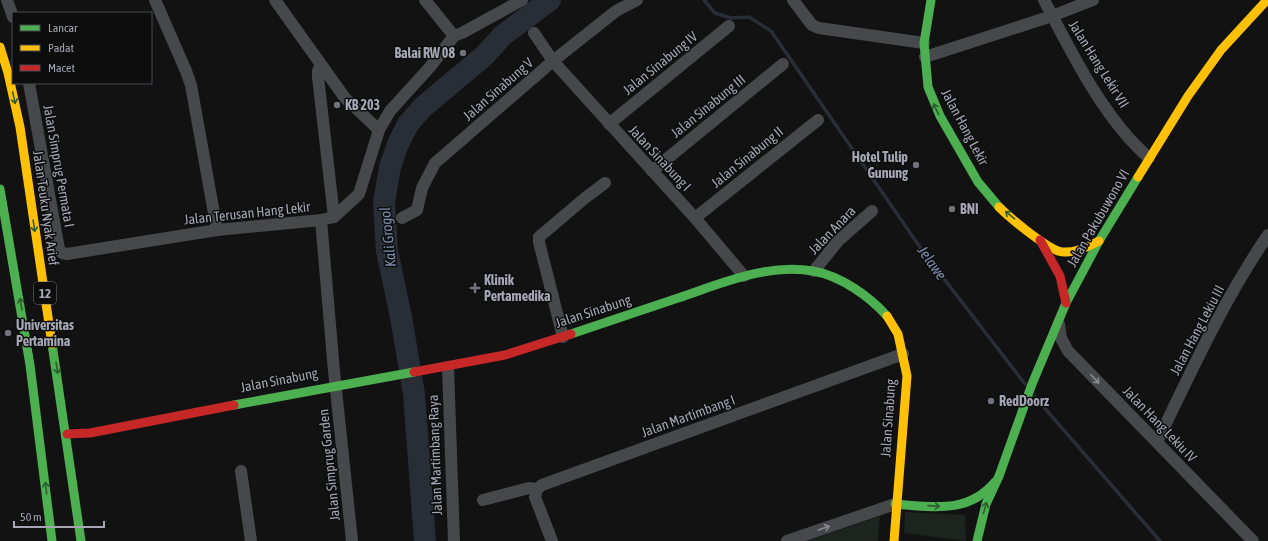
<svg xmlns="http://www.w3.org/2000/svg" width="1268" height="541" viewBox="0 0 1268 541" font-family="'Asap Condensed',sans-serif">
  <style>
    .green { fill: #1d231e }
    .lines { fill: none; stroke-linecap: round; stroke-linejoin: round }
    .stream { stroke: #292d35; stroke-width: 3.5 }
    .river { stroke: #292d35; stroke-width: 22 }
    .street { stroke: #47484b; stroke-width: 12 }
    .fast { stroke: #4caf50; stroke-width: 9 }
    .slow { stroke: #ffc107; stroke-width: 9 }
    .jam { stroke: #c62828; stroke-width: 9 }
    .oneway { stroke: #2c5e2f }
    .oneway2 { stroke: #888a94 }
    .poi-dot { fill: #71727b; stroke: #0d0d0e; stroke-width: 1.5 }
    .labels { text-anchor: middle; stroke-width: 3; stroke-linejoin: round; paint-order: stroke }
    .shield { fill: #0d0d0e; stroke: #777882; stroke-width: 1 }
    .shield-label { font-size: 13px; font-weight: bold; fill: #a4a6b3 }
    .poi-label { font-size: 14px; font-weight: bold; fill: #a4a6b3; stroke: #0d0d0e; text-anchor: start }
    .street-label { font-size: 14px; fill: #a4a6b3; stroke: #0d0d0e }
    .water-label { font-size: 15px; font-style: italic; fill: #7d8eac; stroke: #0d0d0e }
  </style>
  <rect width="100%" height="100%" fill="#121213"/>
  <g class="green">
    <polygon points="905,512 965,515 966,541 904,533"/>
    <polygon points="880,516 878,540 876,541 807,541"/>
  </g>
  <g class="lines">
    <g class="stream">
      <polyline points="704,0 715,13 731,18 749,17 771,31 924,253 1025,384"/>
      <polyline points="1035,397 1160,541"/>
    </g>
    <polyline class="river" points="425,541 414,394 401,317 387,251 384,202 390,167 398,144 408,124 423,107 485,55 502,36 550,0"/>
    <g class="street">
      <polyline points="7,0 13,17"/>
      <polyline points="155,0 186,71 191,85 217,230"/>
      <polyline points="275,0 345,98 379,130"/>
      <polyline points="425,0 454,36"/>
      <polyline points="793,0 812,25 819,28 924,43"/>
      <path d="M1044 0C1072 53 1103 118 1149 158"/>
      <polyline points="534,33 553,61 695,218 744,276"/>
      <polyline points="925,57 1052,16 1093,0"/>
      <polyline points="321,65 318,71 318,77 334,217"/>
      <polyline points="29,83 59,249 62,253 67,254 217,230 321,220 334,217 359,194 379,130 390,111 430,67 454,36 462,33 522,0"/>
      <polyline points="609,124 729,26"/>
      <polyline points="652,171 783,64"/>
      <polyline points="402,218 417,210 422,188 435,163 553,61 616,11 637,0"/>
      <polyline points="695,218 818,120"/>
      <polyline points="321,220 334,371 352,541"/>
      <polyline points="814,271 838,241 872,211"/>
      <polyline points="1059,324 1061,338 1068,351 1253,541"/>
      <polyline points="563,337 539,242 539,237 585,198 605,183"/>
      <polyline points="448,367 454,541"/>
      <path d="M1157 442C1191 372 1224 299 1268 235"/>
      <polyline points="241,471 251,541"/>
      <polyline points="537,489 542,485 903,354"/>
      <polyline points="537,489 535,497 552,541"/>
      <polyline points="483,500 529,488 537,489"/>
      <polyline points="787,541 895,504"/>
    </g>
    <g class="fast">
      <polyline points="931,0 924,43 928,87 940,116 978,182 999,207"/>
      <polyline points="0,189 30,365 52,541"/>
      <path d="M571 334C606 322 642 310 678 298 720 284 767 263 813 271 841 276 869 296 887 316"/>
      <polyline points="52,344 81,541"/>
      <polyline points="234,405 414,372"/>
      <path d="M895 504C933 507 968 514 995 482"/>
      <polyline points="977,541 986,504 999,476 1032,384 1066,303 1099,241 1138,177"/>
    </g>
    <g class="slow">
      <polyline points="0,47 8,73 20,127 52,344"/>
      <polyline points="1138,177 1188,96 1221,50 1267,0"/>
      <path d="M999 207C1011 219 1043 245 1058 251 1072 255 1087 247 1099 241"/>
      <polyline points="887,316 898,334 907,376 894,541"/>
    </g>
    <g class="jam">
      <polyline points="1040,240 1060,276 1066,303"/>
      <polyline points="414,372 505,355 571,334"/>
      <polyline points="67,434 90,433 234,405"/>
    </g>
  </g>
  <defs><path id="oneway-shaft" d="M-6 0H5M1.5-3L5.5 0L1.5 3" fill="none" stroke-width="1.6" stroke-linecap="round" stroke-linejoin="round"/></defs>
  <g class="oneway">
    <use href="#oneway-shaft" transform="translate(14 98) rotate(77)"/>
    <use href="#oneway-shaft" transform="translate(936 109) rotate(-115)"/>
    <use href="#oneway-shaft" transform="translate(1010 215) rotate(-141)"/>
    <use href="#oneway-shaft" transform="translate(34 226) rotate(82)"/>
    <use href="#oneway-shaft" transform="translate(21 304) rotate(-99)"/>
    <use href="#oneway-shaft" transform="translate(57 368) rotate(81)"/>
    <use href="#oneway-shaft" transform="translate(46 488) rotate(-96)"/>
    <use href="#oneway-shaft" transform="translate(934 506) rotate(4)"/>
    <use href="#oneway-shaft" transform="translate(985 508) rotate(-74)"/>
  </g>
  <g class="oneway2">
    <use href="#oneway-shaft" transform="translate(1095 379) rotate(46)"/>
    <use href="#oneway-shaft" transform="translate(824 528) rotate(-19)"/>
  </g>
  <g class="poi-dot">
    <circle cx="463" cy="53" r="4"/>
    <circle cx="337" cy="105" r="4"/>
    <circle cx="916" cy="165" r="4"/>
    <circle cx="952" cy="209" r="4"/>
    <path d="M473 282h4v4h4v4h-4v4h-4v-4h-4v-4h4z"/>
    <circle cx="8" cy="333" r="4"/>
    <circle cx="991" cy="401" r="4"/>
  </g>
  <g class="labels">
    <rect class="shield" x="34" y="282" width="22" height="22" rx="3"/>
    <g class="shield-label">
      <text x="45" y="298">12</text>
    </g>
    <g class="poi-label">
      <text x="455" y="58" text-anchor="end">Balai RW 08</text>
      <text x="345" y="110">KB 203</text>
      <text x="908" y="162" text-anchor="end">Hotel Tulip<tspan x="908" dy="16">Gunung</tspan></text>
      <text x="960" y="214">BNI</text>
      <text x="484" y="285">Klinik<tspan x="484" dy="16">Pertamedika</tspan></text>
      <text x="16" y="330">Universitas<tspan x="16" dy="16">Pertamina</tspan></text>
      <text x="999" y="406">RedDoorz</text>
    </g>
    <g class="street-label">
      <text transform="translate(660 63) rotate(-39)" y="5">Jalan Sinabung IV</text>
      <text transform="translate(1099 64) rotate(58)" y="5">Jalan Hang Lekir VII</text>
      <text transform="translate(498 89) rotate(-41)" y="5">Jalan Sinabung V</text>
      <text transform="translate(708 106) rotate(-39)" y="5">Jalan Sinabung III</text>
      <text transform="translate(965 127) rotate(62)" y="5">Jalan Hang Lekir</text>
      <text transform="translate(747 157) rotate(-39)" y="5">Jalan Sinabung II</text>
      <text transform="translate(660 158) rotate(47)" y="5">Jalan Sinabung I</text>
      <text transform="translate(59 166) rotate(80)" y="5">Jalan Simprug Permata I</text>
      <text transform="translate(46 208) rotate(82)" y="5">Jalan Teuku Nyak Arief</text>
      <text transform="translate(247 213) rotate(-6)" y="5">Jalan Terusan Hang Lekir</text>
      <text transform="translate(1098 218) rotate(-60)" y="5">Jalan Pakubuwono VI</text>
      <text transform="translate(832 230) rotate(-46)" y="5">Jalan Anara</text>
      <text transform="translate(593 311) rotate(-18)" y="5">Jalan Sinabung</text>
      <text transform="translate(1197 330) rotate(-62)" y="5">Jalan Hang Lekiu III</text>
      <text transform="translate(279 380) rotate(-11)" y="5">Jalan Sinabung</text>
      <text transform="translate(688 416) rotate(-20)" y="5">Jalan Martimbang I</text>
      <text transform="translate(888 418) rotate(-86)" y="5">Jalan Sinabung</text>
      <text transform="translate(1160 424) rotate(46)" y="5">Jalan Hang Lekiu IV</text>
      <text transform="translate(435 455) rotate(-92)" y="5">Jalan Martimbang Raya</text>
      <text transform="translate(329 465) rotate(-96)" y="5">Jalan Simprug Garden</text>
    </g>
    <g class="water-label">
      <text transform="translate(388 237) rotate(-96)" y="5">Kali Grogol</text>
      <text transform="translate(932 263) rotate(54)" y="5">Jelawe</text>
    </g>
  </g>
  <rect x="12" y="12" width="140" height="72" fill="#0d0d0e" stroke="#494a50"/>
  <rect x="20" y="25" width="20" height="6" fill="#4caf50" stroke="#494a50"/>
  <text x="48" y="32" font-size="12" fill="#a4a6b3">Lancar</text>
  <rect x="20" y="45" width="20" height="6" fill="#ffc107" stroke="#494a50"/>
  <text x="48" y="52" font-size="12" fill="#a4a6b3">Padat</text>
  <rect x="20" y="65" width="20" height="6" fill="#c62828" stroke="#494a50"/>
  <text x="48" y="72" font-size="12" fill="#a4a6b3">Macet</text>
  <path d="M14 521v6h90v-6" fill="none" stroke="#a4a6b3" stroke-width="2"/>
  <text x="20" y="521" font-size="12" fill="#a4a6b3" stroke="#0d0d0e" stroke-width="3" paint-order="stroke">50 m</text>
</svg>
